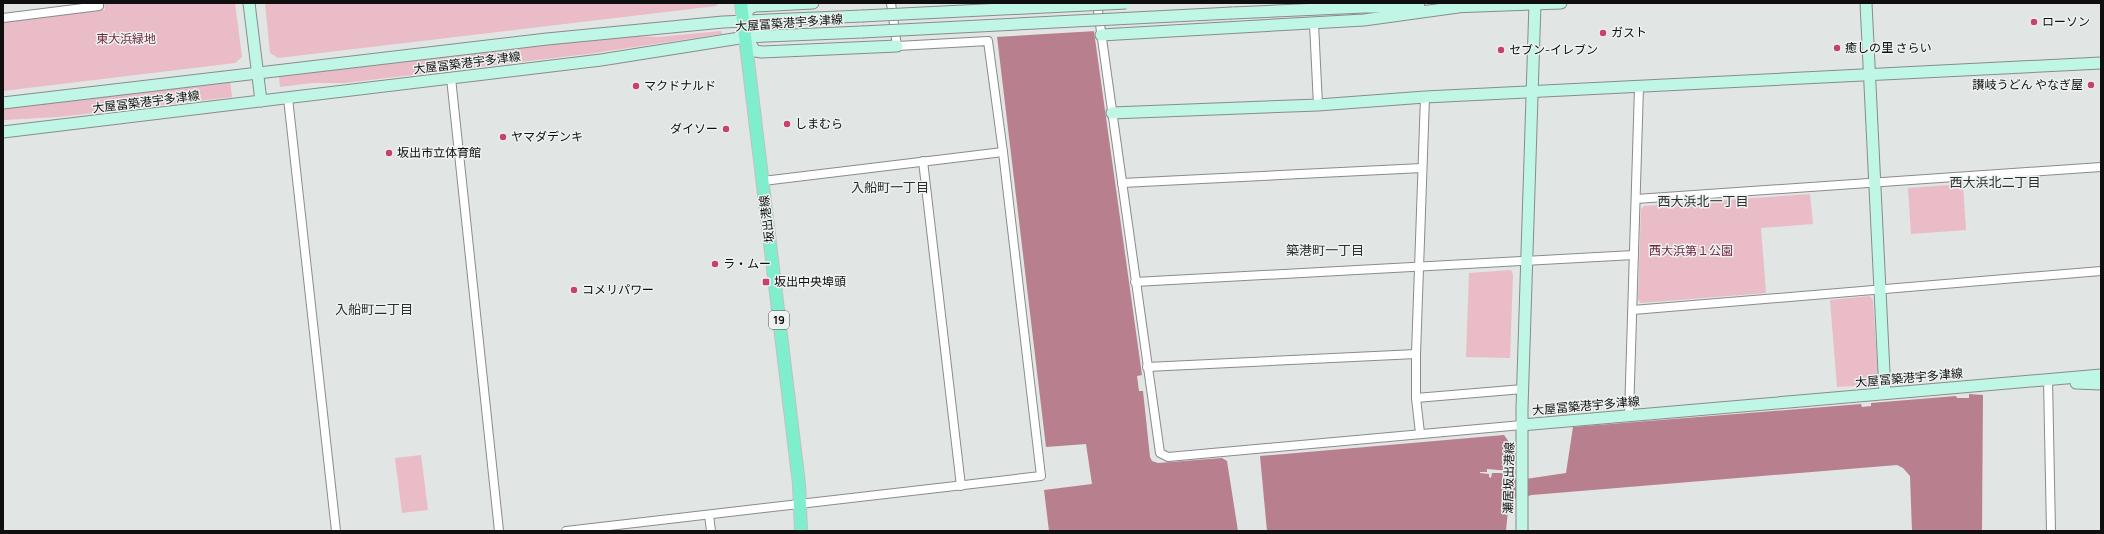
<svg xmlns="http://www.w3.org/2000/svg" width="2104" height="534" viewBox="0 0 2104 534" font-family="Manrope,'Noto Sans JP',sans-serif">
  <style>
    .green { fill: #e9bcc7 }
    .water { fill: #b87f8e }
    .pier { fill: #e1e5e3 }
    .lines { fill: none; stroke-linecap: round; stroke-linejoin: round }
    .street-casing { stroke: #888c8a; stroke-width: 10 }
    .secondary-casing { stroke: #888c8a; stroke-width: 13 }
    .primary-casing { stroke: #c0c1c0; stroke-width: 14 }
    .street { stroke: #fff; stroke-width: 8 }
    .secondary { stroke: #bff6e6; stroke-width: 11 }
    .primary { stroke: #7feecd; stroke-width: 12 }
    .secondary-bridge-casing { stroke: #888c8a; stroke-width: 13; stroke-linecap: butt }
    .secondary-bridge { stroke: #bff6e6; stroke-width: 11 }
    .poi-dot { fill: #ca3f73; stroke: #eef2f0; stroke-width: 1.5 }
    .labels { text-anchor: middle; stroke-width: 3; stroke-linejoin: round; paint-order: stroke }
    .shield { fill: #eef2f0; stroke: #515352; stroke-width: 1 }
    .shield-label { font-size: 11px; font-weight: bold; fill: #0e0f0e }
    .poi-label { font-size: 12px; fill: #0e0f0e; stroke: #eef2f0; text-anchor: start }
    .street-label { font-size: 12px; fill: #0e0f0e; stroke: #eef2f0 }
    .park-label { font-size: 12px; fill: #702841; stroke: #eef2f0 }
    .neighbourhood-label { font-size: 13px; fill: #2c2f2e; stroke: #eef2f0 }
  </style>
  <rect width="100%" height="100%" fill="#e1e5e3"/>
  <g class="green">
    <polygon points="104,3 235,3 242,57 235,63 3,91 3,22 105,10"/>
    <polygon points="265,3 718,3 716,6 278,58 270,53"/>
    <polygon points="721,31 722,34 588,54 345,83 312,83 280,87 279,75 587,38 631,36 658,37"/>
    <polygon points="230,81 232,97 58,117 3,120 3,108"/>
    <polygon points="1963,184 1966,230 1911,234 1908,188"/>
    <polygon points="1810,194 1813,224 1761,228 1766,293 1641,303 1638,300 1641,209 1644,206"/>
    <polygon points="1511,270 1513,274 1510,358 1466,357 1469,273"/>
    <polygon points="1870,296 1873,300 1878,379 1873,385 1837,387 1830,300"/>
    <polygon points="421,455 428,510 402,513 395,458"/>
  </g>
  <g class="water">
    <polygon points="993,3 1090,3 1142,375 1137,376 1139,391 1143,391 1150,457 1152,461 1158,463 1222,458 1227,461 1238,531 1049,531 1044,490 1092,484 1086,444 1046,447"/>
    <polygon points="1969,394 1983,395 1982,531 1912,531 1910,476 1903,468 1897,465 1532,495 1509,500 1506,531 1267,531 1260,456 1504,435 1509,442 1510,471 1487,469 1487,472 1480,472 1480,473 1489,474 1489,477 1491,478 1492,473 1506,473 1506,475 1519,480 1566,473 1573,427 1861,404 1862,407 1871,406 1871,403 1956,396 1957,398 1969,398"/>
  </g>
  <g class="pier">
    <polygon points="919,3 974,3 976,22 921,24"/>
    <polygon points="991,3 1092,3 1096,31 995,37"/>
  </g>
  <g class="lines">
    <g class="street-casing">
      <g id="street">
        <polyline points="1097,3 1160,453 1168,457 1522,425"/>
        <polyline points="3,18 99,6 99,3"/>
        <polyline points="1314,24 1318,105"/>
        <polyline points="451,78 499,531"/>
        <polyline points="288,98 336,531"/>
        <polyline points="923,161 961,486"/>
        <polyline points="763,181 1003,152"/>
        <polyline points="1122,183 1422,168"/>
        <polyline points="1636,199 2101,167"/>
        <polyline points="1135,282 1634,255"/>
        <polyline points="1633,310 2101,271"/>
        <polyline points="1147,367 1416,354"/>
        <polyline points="2048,379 2051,531"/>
        <polyline points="1416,398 1523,389"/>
        <polyline points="1629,415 1639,87"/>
        <polyline points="1420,433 1416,398 1416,354 1425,97"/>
        <polyline points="709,515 711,531"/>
        <polyline points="566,531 1041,476 1003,152 988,41 897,46 891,3"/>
      </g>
    </g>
    <g class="secondary-casing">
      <g id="secondary">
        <polyline points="249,3 261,101"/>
        <polyline points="1866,3 1885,393"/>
        <polyline points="1452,7 1561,3"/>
        <polyline points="1232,13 1364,7 1419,7"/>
        <polyline points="744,21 749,8 755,6 813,3"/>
        <polyline points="1101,35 1364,20 1458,7"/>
        <polyline points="746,37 755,51 762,52 897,46"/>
        <polyline points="3,103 547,39 723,22 862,16"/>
        <polyline points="1112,113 1318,105 1425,97 2101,63"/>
        <polyline points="3,132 601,60 746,37 862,32"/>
        <polyline points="2076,383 2101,384"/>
        <polyline points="1522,425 2101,375"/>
        <polyline points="1522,531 1522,408 1535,3"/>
      </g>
    </g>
    <g class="primary-casing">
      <polyline id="primary" points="741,3 799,484 801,531"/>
    </g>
    <use href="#street" class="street"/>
    <use href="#secondary" class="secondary"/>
    <use href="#primary" class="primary"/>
    <g class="secondary-bridge-casing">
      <g id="secondary-bridge">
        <polyline points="862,16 1126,3"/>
        <polyline points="862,32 1232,13"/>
      </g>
    </g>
    <use href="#secondary-bridge" class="secondary-bridge"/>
  </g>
  <g class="poi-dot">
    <circle cx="2034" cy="22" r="4"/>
    <circle cx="1603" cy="33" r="4"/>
    <circle cx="1837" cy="48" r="4"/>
    <circle cx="1501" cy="50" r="4"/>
    <circle cx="2091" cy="85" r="4"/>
    <circle cx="636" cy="86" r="4"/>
    <circle cx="787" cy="124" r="4"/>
    <circle cx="726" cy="129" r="4"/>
    <circle cx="503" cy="137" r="4"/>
    <circle cx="389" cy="153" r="4"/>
    <circle cx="715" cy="264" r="4"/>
    <rect x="762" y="278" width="8" height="8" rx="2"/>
    <circle cx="574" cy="290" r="4"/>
  </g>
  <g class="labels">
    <rect class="shield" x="769" y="311" width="20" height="18" rx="3"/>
    <g class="shield-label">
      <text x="779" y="324">19</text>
    </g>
    <g class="poi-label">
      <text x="2042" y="26">ローソン</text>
      <text x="1611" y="37">ガスト</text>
      <text x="1845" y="52">癒しの里 さらい</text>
      <text x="1509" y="54">セブン-イレブン</text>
      <text x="2083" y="89" text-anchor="end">讃岐うどん やなぎ屋</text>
      <text x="644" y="90">マクドナルド</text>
      <text x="795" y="128">しまむら</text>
      <text x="718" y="133" text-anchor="end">ダイソー</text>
      <text x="511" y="141">ヤマダデンキ</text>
      <text x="397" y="157">坂出市立体育館</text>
      <text x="723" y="268">ラ・ムー</text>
      <text x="774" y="286">坂出中央埠頭</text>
      <text x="582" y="294">コメリパワー</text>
    </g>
    <g class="street-label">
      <text transform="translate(789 23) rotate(-4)" y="4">大屋冨築港宇多津線</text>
      <text transform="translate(467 63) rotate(-7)" y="4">大屋冨築港宇多津線</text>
      <text transform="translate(146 102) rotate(-7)" y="4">大屋冨築港宇多津線</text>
      <text transform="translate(767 219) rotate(-97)" y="4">坂出港線</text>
      <text transform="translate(1909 378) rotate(-5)" y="4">大屋冨築港宇多津線</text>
      <text transform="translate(1586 406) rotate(-5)" y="4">大屋冨築港宇多津線</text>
      <text transform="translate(1509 478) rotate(-89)" y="4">瀬居坂出港線</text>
    </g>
    <g class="park-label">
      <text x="126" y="43">東大浜緑地</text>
      <text x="1691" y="255">西大浜第１公園</text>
    </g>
    <g class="neighbourhood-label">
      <text x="1995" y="187">西大浜北二丁目</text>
      <text x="890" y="192">入船町一丁目</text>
      <text x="1703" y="206">西大浜北一丁目</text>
      <text x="1325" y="255">築港町一丁目</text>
      <text x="374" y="314">入船町二丁目</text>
    </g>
  </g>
  <rect width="2104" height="534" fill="none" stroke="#0e0f0e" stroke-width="8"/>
</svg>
